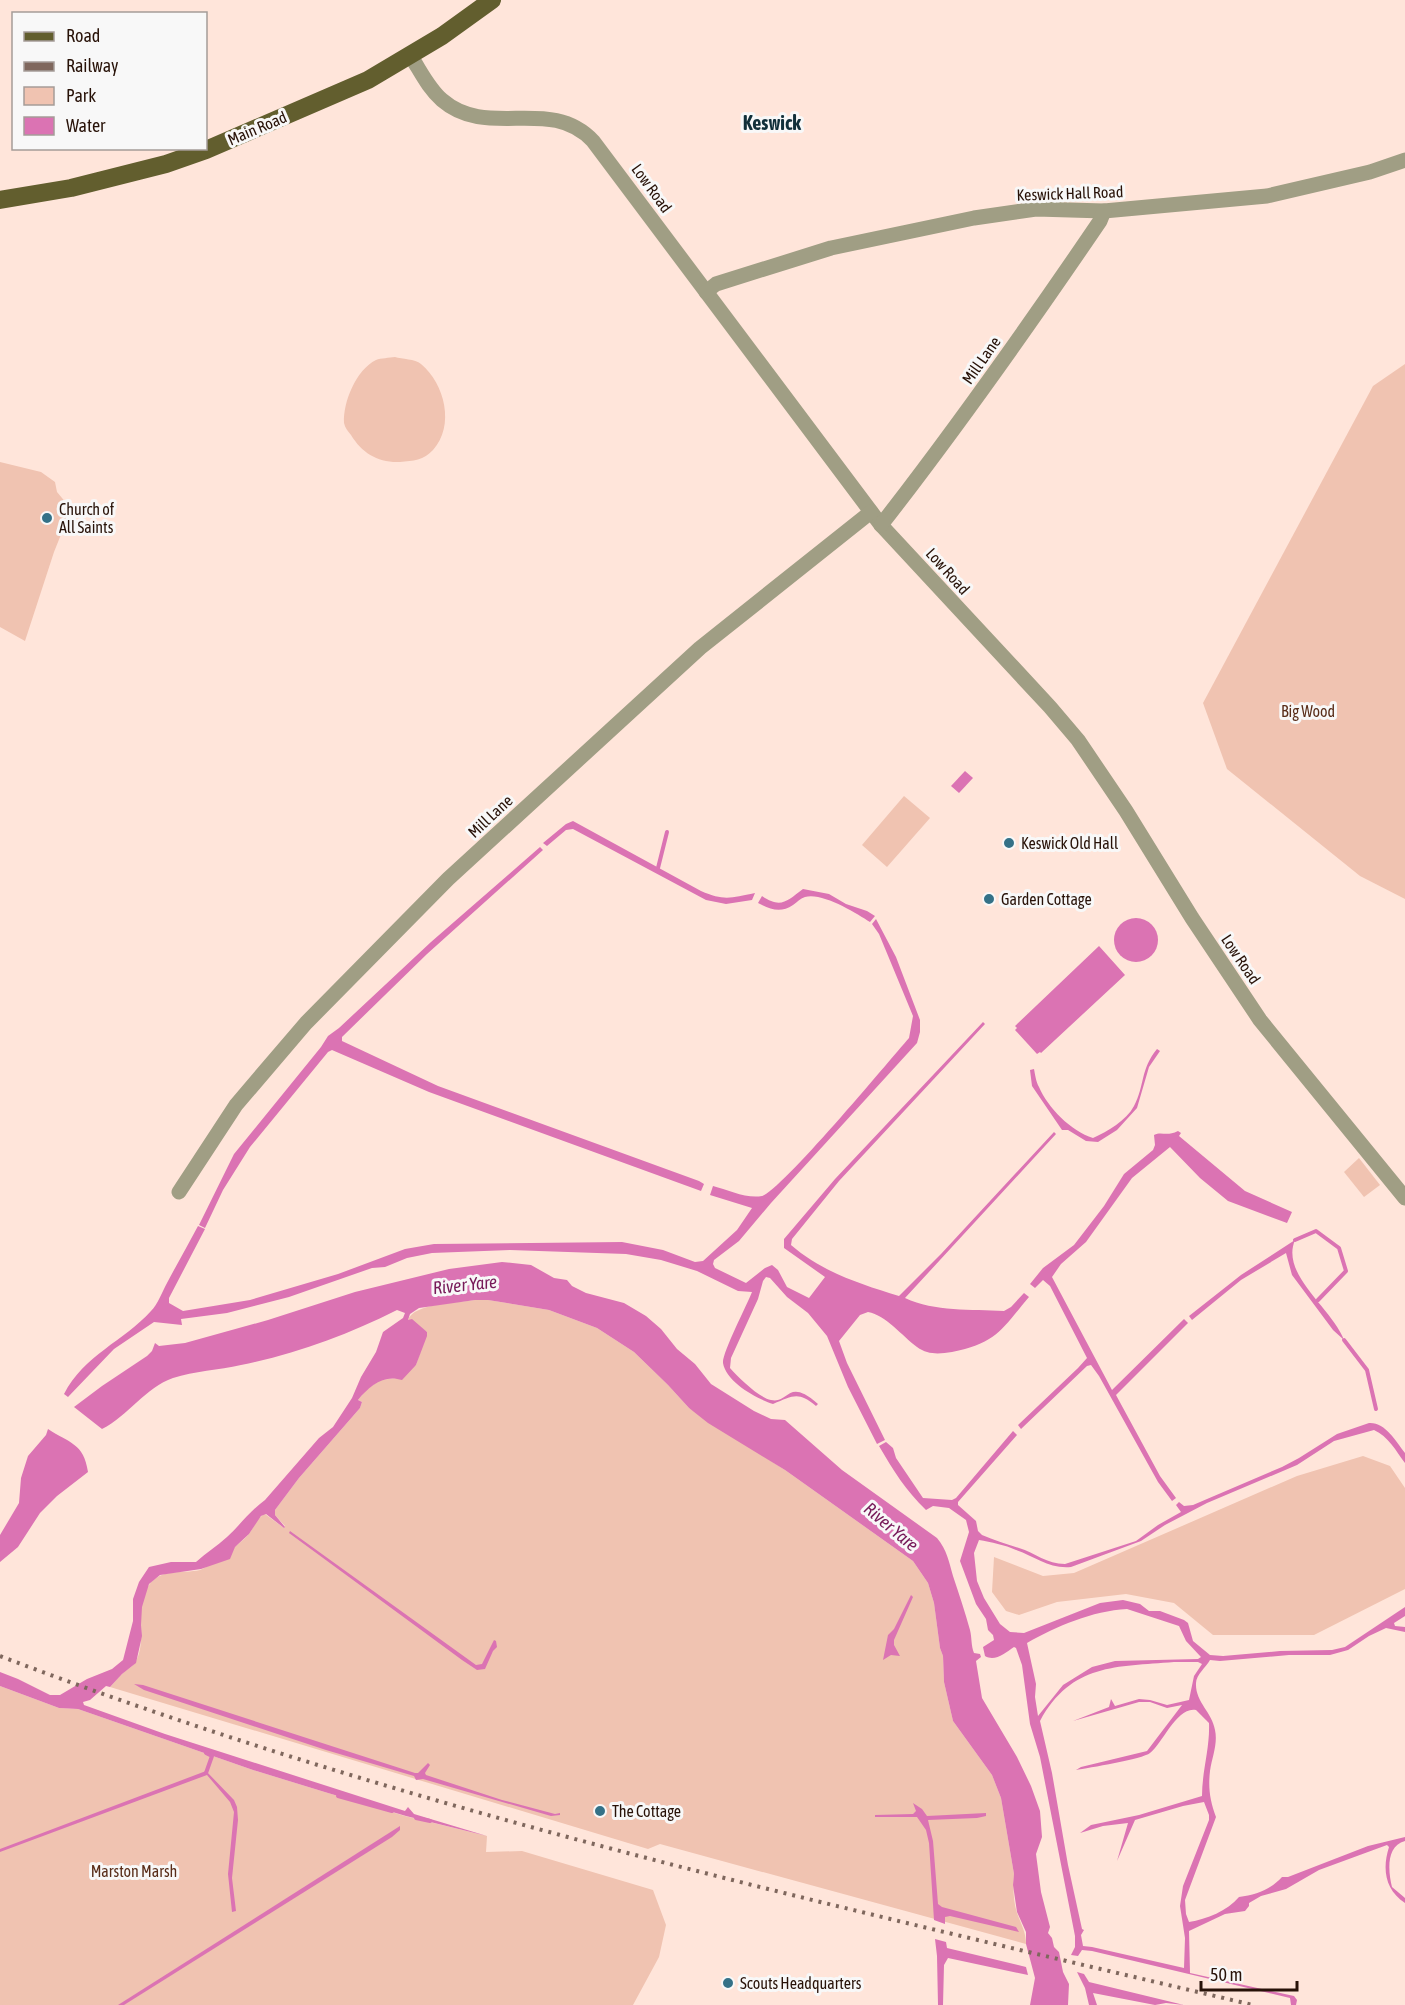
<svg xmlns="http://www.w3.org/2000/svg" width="1405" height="2005" viewBox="0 0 1405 2005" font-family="'Asap Condensed',sans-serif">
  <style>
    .green { fill: #f0c3b1 }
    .water { fill: #db73b3; fill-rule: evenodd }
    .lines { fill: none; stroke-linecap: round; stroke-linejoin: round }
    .stream { stroke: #db73b3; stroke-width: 4 }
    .minor { stroke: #a09e84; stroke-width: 15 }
    .major { stroke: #625e2e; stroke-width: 18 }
    .rail { stroke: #7f675d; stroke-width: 4; stroke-dasharray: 3 6; stroke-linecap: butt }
    .poi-dot { fill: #347187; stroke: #f8f8f8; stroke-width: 2 }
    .labels { text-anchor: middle; stroke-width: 6; stroke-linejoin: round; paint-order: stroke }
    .street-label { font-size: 16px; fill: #281208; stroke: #f8f8f8 }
    .poi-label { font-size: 16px; fill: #281208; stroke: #f8f8f8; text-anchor: start }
    .park-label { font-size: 16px; fill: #592d19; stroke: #f8f8f8 }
    .water-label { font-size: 18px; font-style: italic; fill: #771a59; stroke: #f8f8f8 }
    .quarter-label { font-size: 20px; font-weight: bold; fill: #112f39; stroke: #f8f8f8 }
  </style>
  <rect width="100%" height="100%" fill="#ffe5da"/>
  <g class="green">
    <path d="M395 357C402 359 415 359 421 364 445 384 455 426 433 450 424 460 413 461 400 462 378 463 362 453 351 435 348 431 345 428 344 423 343 402 356 370 376 360 381 358 389 358 395 357Z"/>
    <polygon points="1405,364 1405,899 1360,876 1227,769 1203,703 1373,386"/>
    <polygon points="0,462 41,472 55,482 57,492 67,504 68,517 54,552 25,641 0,627"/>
    <polygon points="904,796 930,818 887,867 862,845"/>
    <polygon points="1359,1158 1380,1185 1364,1197 1344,1172"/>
    <path d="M475 1300H488L549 1310 597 1328 634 1352 668 1385 689 1408 785 1470 913 1561 928 1583 934 1603 940 1648 943 1656 944 1682 953 1721 992 1775 1001 1798 1014 1874C1013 1886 1013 1901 1017 1913 1021 1924 1026 1932 1026 1944L660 1844 648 1849 110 1687C115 1682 118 1677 123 1673 127 1669 134 1666 136 1661 148 1638 133 1607 149 1585 161 1568 182 1574 200 1570 211 1566 240 1544 248 1535 254 1528 257 1517 265 1514L284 1528 285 1526 275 1515V1510L299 1478 360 1408 362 1402 358 1400 366 1390 380 1380 396 1378 416 1365 427 1332 408 1320C414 1303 457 1303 475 1300Z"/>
    <polygon points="1363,1456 1390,1466 1405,1488 1405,1589 1314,1635 1213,1635 1174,1603 1126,1594 1057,1602 1019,1615 1006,1611 992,1592 994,1557 1043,1576 1074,1573 1297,1476"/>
    <polygon points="0,1686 59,1708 78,1709 253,1770 328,1793 405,1816 487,1836 486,1852 522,1851 653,1890 666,1925 659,1957 633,2005 0,2005"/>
  </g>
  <g class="water">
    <polygon points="965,771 973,778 959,793 951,786"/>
    <path d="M573 821 701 891C724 901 731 898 755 893L752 900 726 904 706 900 573 829 566 830 547 846 543 843 566 824Z"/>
    <polygon points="540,847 543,850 427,954 342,1037 342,1041 438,1086 699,1181 704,1184 701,1191 429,1092 332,1050 328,1052 250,1147 223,1190 205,1228 199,1225 234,1154 321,1047 328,1036 339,1028 431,942"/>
    <path d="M803 889 829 894 846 904 867 911 875 916 870 922C856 913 822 892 805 897 801 898 797 902 793 905 781 913 771 910 758 903L762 896C781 909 787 901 803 889Z"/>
    <circle cx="1136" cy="940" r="22"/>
    <path d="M876 919 896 957 920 1020V1032L917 1043 771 1203 739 1241 714 1260 713 1264 715 1268 746 1283 765 1268 772 1265 778 1270 787 1287 809 1298 825 1277 784 1248V1239L835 1179 983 1022 985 1024 839 1181 792 1239 791 1245C822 1272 860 1284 899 1296L941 1254 1054 1132 1056 1134 905 1298C935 1312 971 1309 1004 1311L1011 1307 1024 1293 1029 1297C1001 1330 997 1343 952 1352 939 1354 928 1355 917 1347 902 1336 886 1315 868 1312L860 1315 839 1341 847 1363 885 1440 877 1444 848 1387 827 1336 808 1313 787 1297 770 1278 766 1277 763 1281 758 1299 731 1358 730 1368C739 1378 758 1397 771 1400 790 1404 787 1377 818 1404L816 1406C798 1391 793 1396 773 1404 757 1399 726 1382 723 1363 722 1353 747 1305 752 1292L738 1291 697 1271 661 1260 626 1254 510 1250 432 1253 407 1258 385 1267 372 1268 289 1297 227 1313 181 1319 182 1325 154 1322 114 1349 68 1397 64 1394C84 1355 124 1341 151 1311 158 1304 162 1292 167 1283 177 1264 188 1245 198 1226L205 1229 169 1298V1303L183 1311 250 1300 338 1274 405 1249 434 1244 622 1242 663 1250 695 1262 703 1261 737 1230 752 1208 710 1195 713 1186C728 1190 747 1199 762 1196 781 1191 888 1062 909 1038L913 1016 879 934 872 924Z"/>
    <polygon points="1099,946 1125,975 1041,1053 1040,1052 1037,1054 1015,1030 1017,1028 1015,1026"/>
    <path d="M1157 1049 1160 1051 1149 1067 1137 1108 1117 1130 1098 1142 1086 1141 1068 1130H1062L1032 1086 1030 1070 1034 1069C1035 1074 1036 1082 1039 1087 1048 1108 1071 1131 1093 1138 1108 1131 1126 1121 1134 1106 1145 1085 1140 1070 1157 1049Z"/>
    <path d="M1178 1131 1181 1133 1179 1136 1245 1191 1292 1212 1287 1223 1228 1201 1200 1178 1170 1147 1132 1178 1086 1242 1061 1264 1052 1277 1112 1390 1184 1319 1188 1323 1116 1395 1160 1476 1176 1498 1172 1501 1158 1482 1099 1376 1091 1365 1087 1366 1021 1429 1018 1425 1078 1368 1087 1358 1050 1286 1043 1280 1035 1288 1030 1284 1043 1268 1074 1245 1104 1206 1124 1174 1153 1150 1155 1145 1154 1135C1162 1131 1166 1137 1178 1131Z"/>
    <path d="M1295 1240C1280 1275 1333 1309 1344 1340L1333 1330 1292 1275 1286 1253 1241 1280 1192 1320 1189 1316 1241 1275Z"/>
    <path d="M502 1262 531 1265 554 1278 567 1280 572 1286 586 1293 624 1303 646 1316 661 1329 677 1349 695 1364 711 1384 754 1411 771 1419 785 1420 842 1470 937 1538C947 1550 949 1562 953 1576 959 1594 965 1612 970 1630 972 1638 971 1646 974 1653L980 1654 981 1657 976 1661 982 1698 1017 1757 1031 1786 1040 1811 1042 1837 1036 1854 1041 1892 1050 1927 1048 1933 1052 1938 1054 1947 1059 1952 1063 1972 1069 1984 1068 2005H1030L1035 1978 1026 1944V1932L1017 1912 1013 1885 1014 1874 1001 1798 992 1775 953 1721 944 1682 943 1656 940 1648 934 1603 928 1583 913 1561 785 1470 708 1423 689 1408 668 1385 634 1352 597 1328 549 1310 488 1300H475L419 1308 410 1314 408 1320 412 1319 427 1332V1336L416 1365 402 1380C384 1374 369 1386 358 1400L362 1402 360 1408 299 1478 275 1510V1515L285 1527 284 1528 266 1514 261 1516 249 1534 235 1547 230 1559 201 1569 160 1575 149 1584 142 1607 141 1625 142 1636 136 1663 122 1674 110 1687 106 1686 90 1700 83 1702 84 1705 165 1734 405 1811 408 1807 414 1814 487 1836 406 1816 328 1793 253 1770 78 1709 59 1708 0 1686V1672L18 1679 50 1695H60L87 1679 112 1669 123 1660 133 1621V1599L139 1582 149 1567 171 1562H196C206 1553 217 1546 227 1537 240 1525 251 1510 265 1500L319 1438 333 1427 352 1398 361 1377 376 1352 383 1332 403 1318 405 1313 397 1310C347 1335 296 1354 241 1365 219 1370 194 1371 173 1378 146 1387 128 1416 102 1429L74 1407 102 1386 147 1356 152 1351 155 1343 159 1346 185 1343 268 1320 355 1292 449 1269Z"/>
    <path d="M1369 1423C1385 1422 1396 1441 1405 1453V1463C1396 1451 1388 1436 1374 1430L1334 1441 1297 1465 1207 1503 1165 1525 1141 1541 1071 1567C1049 1569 1036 1557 1016 1550 1005 1545 991 1542 979 1540L974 1553 977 1581 984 1598 1000 1624 1010 1632 1024 1633 1100 1603 1123 1600 1140 1604 1149 1611H1160L1184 1620 1188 1623 1193 1641 1210 1655 1223 1656 1280 1651 1332 1650 1345 1647 1405 1607V1616L1394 1623 1395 1626 1405 1627V1632L1386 1628 1369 1636 1348 1650 1330 1655H1289L1220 1661 1210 1660C1206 1667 1196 1675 1196 1683 1195 1702 1212 1712 1215 1730 1218 1744 1212 1757 1210 1771 1208 1788 1210 1801 1216 1817L1185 1900 1186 1914 1189 1922C1207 1919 1227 1911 1239 1897 1256 1895 1270 1890 1282 1877H1288L1368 1846 1405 1837V1841C1386 1846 1388 1871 1392 1887L1405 1898V1903C1385 1890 1382 1869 1389 1847L1387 1845 1319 1870 1286 1889 1261 1896 1249 1903V1906L1245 1911 1225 1914 1189 1931 1190 1973 1294 1996 1297 2000 1296 2005H1291L1290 1998 1092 1951 1082 1950 1078 1956 1071 1955 1075 1947V1936L1040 1757 1030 1724 1022 1665 1016 1648 1014 1647C1005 1653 995 1662 985 1656L983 1647 994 1640 993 1635 988 1630 986 1619 976 1604 960 1561 969 1532 966 1520 949 1508 933 1506 926 1510C906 1491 893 1470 879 1446L886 1442 893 1448 896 1458 923 1498 952 1500 956 1498 1013 1431 1017 1435 958 1502V1505L976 1521 978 1531 982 1535C994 1540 1006 1544 1019 1548 1035 1553 1047 1564 1065 1564L1136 1541 1158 1525 1181 1512 1176 1505 1179 1502 1184 1506 1193 1505 1282 1467 1299 1458 1337 1434ZM1127 1609 1179 1626 1186 1641 1201 1657 1198 1659 1115 1661 1092 1667 1063 1685 1038 1716 1035 1697 1036 1684 1027 1643C1057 1626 1092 1611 1127 1609ZM1174 1662H1198L1202 1664 1194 1676 1189 1700 1167 1705 1150 1700 1139 1699 1115 1706 1111 1699 1109 1707 1073 1721 1139 1702H1150L1167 1708 1182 1705 1147 1751 1081 1767 1076 1770C1088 1768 1143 1759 1150 1753 1163 1743 1177 1706 1196 1710L1209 1723C1210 1748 1202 1771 1202 1796L1139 1815 1091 1825 1080 1833 1103 1826 1128 1823 1117 1861 1135 1820 1183 1806 1204 1802 1209 1815V1820L1183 1886 1180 1906 1185 1938 1184 1968 1092 1947 1083 1946 1081 1935 1084 1930 1082 1929 1068 1865 1052 1773 1040 1721C1072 1663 1116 1667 1174 1662Z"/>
    <path d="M48 1429C69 1443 84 1443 88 1472L57 1496 40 1513 18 1547 0 1562V1535L19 1503 21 1478 28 1456 46 1435Z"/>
    <polygon points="290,1531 476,1665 482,1664 494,1640 496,1641 497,1647 493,1651 485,1669 477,1670 462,1660 289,1533"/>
    <polygon points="911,1595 913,1597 894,1640 894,1645 900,1656 891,1655 883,1660 888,1635 894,1629"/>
    <polygon points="134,1684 143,1685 415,1773 418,1773 428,1763 430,1765 425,1773 426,1775 502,1800 555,1814 560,1813 560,1815 551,1816 423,1779 416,1780 414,1776 326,1750 144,1690"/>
    <polygon points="206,1771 234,1800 237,1807 238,1820 232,1878 236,1911 232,1912 228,1874 234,1812 230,1802 207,1775 0,1852 0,1849"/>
    <polygon points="913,1803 922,1809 927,1816 986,1813 986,1816 977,1818 928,1820 933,1841 938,1904 942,1907 1016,1927 1019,1932 950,1916 945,1917 945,1924 934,1920 929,1843 926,1830 917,1817 875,1817 875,1815 913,1814 916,1811"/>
    <polygon points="400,1826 400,1830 392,1837 124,2005 118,2005"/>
    <polygon points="935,1939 946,1942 947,1948 1026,1967 1028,1975 948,1958 944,1965 943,2005 938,2005 937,1956"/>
    <polygon points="1077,1972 1084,1974 1089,1982 1184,2005 1166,2003 1155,2005 1093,1993 1097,2005 1089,2005 1085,1988"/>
  </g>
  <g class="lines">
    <g class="stream">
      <polyline points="658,868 667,832"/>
      <polyline points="1295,1240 1316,1231 1339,1248 1346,1271 1318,1300"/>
      <polyline points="1344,1340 1367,1370 1376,1409"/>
      <polyline points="206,1773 212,1756 206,1753"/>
      <polyline points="338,1796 392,1811"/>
      <polyline points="416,1818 430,1821"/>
    </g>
    <g class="minor">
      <path d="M410 55C420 70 428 88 442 100 488 140 550 95 593 141L881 525 1050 707 1078 740 1126 811 1192 918 1260 1020 1405 1198"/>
      <polyline points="706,292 716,284 831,248 974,218 1036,209 1104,211 1267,196 1370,172 1405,160"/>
      <path d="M881 525C958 426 1030 324 1100 221L1104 211"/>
      <polyline points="179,1192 236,1105 306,1023 448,879 700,648 871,512"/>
    </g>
    <polyline class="major" points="0,200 71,188 166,164 206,150 368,80 442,36 492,0"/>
    <path class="rail" d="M0 1656C406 1811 831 1905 1253 2005"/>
  </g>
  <g class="poi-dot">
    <circle cx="47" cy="518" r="6"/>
    <circle cx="1009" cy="843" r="6"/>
    <circle cx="989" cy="899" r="6"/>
    <circle cx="600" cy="1811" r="6"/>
    <circle cx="728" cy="1983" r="6"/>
  </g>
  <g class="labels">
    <g class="street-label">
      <text transform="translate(257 128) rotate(-23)" y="6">Main Road</text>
      <text transform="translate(652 188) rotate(54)" y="6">Low Road</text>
      <text transform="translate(1070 193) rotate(-2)" y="6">Keswick Hall Road</text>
      <text transform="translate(981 360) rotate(-55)" y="6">Mill Lane</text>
      <text transform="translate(948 571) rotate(48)" y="6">Low Road</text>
      <text transform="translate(490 816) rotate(-43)" y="6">Mill Lane</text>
      <text transform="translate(1241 959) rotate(56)" y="6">Low Road</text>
    </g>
    <g class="poi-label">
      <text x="59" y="515">Church of<tspan x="59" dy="18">All Saints</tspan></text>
      <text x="1021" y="849">Keswick Old Hall</text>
      <text x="1001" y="905">Garden Cottage</text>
      <text x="612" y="1817">The Cottage</text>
      <text x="740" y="1989">Scouts Headquarters</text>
    </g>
    <g class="park-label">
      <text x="1308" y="717">Big Wood</text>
      <text x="134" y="1877">Marston Marsh</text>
    </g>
    <g class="water-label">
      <text transform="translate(465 1285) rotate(-6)" y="6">River Yare</text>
      <text transform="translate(891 1527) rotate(40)" y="6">River Yare</text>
    </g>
    <g class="quarter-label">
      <text x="772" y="130">Keswick</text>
    </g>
  </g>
  <rect x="12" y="12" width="195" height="138" fill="#f8f8f8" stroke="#a59c98" stroke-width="1.5"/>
  <rect x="24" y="32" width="30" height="9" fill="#625e2e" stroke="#a59c98" stroke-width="1.5"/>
  <text x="66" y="42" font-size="18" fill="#281208">Road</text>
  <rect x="24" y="62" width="30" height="9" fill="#7f675d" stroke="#a59c98" stroke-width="1.5"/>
  <text x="66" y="72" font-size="18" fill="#281208">Railway</text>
  <rect x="24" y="87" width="30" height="18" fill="#f0c3b1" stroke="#a59c98" stroke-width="1.5"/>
  <text x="66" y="102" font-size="18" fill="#281208">Park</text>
  <rect x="24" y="117" width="30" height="18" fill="#db73b3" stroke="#a59c98" stroke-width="1.5"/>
  <text x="66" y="132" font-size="18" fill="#281208">Water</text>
  <path d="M1201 1981v9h96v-9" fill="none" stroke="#281208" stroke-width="3"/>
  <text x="1210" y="1981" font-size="18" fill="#281208" stroke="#f8f8f8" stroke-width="4.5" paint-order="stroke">50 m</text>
</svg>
